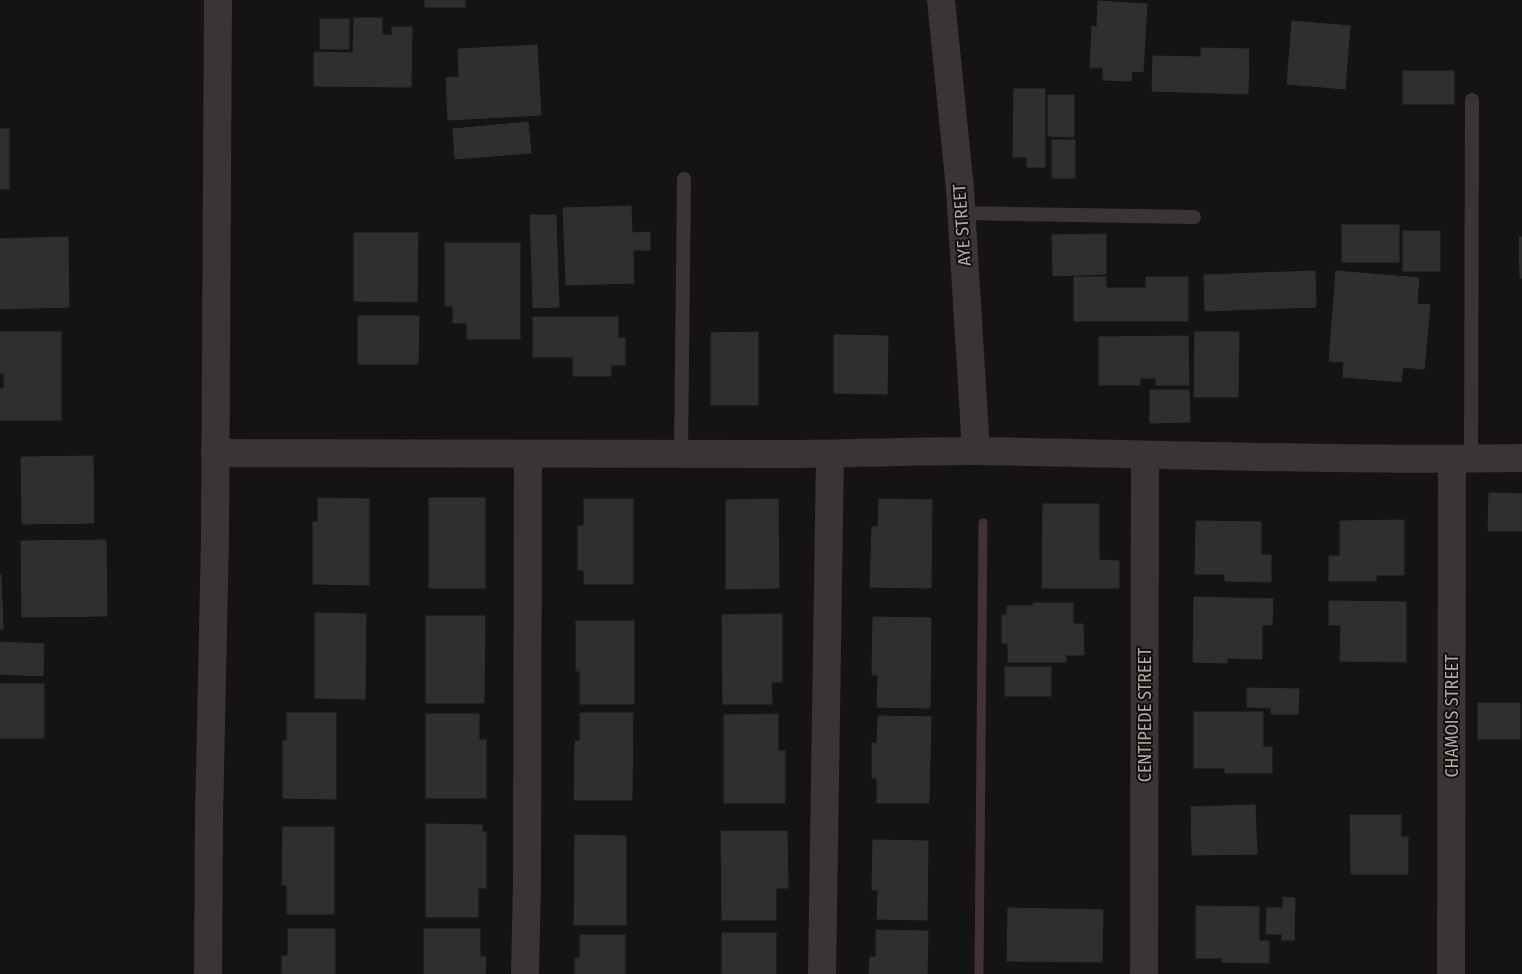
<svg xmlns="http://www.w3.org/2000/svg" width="1522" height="974" viewBox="0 0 1522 974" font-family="'Fira Sans Condensed',sans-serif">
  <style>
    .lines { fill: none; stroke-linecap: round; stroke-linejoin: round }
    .stream { stroke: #433137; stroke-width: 9 }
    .building { fill: #312f2e; stroke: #312e2d }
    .lane { stroke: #3a3434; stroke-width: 14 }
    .street { stroke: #3a3434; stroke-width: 28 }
    .labels { text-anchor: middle; stroke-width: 4; stroke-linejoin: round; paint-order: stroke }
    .street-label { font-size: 18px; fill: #b5a5a7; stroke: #100f0e }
  </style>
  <rect width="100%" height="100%" fill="#151413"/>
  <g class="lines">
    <polyline class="stream" points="979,974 983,523"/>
  </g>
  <g class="building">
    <rect x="425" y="0" width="40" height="7"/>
    <polygon points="1098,1 1147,4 1143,72 1132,71 1131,81 1103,80 1103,68 1090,67 1092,26 1097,27"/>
    <polygon points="354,18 382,18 382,35 392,35 392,27 412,27 411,87 314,86 314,52 353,53"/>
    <rect x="320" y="19" width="29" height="30"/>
    <polygon points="1292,21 1350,26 1345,89 1287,84"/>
    <polygon points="537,45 541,115 448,120 446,78 459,77 458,49"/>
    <polygon points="1201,48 1249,49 1248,94 1152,91 1153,56 1201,57"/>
    <rect x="1403" y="71" width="51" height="33"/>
    <polygon points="1014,89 1045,89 1045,167 1027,167 1027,157 1013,157"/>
    <polygon points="1048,95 1074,95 1074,137 1048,136"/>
    <polygon points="528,122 531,153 455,159 453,129"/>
    <rect x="0" y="129" width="9" height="60"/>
    <rect x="1052" y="140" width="23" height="38"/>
    <polygon points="631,206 632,233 650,232 650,250 633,250 634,283 566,285 563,208"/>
    <polygon points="530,215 556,215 559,307 533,308"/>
    <rect x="1342" y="225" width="57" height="37"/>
    <rect x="1403" y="231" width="37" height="40"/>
    <polygon points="354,233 418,233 417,302 354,301"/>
    <polygon points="1106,234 1106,274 1053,276 1052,235"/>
    <polygon points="68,237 69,307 0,309 0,239"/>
    <polygon points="1519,237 1522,237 1522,278 1520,278"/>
    <polygon points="445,243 520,243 520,339 467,339 467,323 453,323 453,306 445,306"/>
    <polygon points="1315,271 1316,307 1205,311 1204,275"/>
    <polygon points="1336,271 1419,278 1417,304 1430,305 1424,369 1403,367 1401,382 1343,377 1344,362 1329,361"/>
    <polygon points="1074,277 1106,277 1106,288 1146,288 1146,277 1188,277 1188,321 1074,321"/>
    <polygon points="358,316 419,316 418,364 358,364"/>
    <polygon points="533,317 618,317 618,338 625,338 625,365 611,365 611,376 573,376 573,357 533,357"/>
    <polygon points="0,332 61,332 61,420 0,420 0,389 4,389 4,373 0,373"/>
    <polygon points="758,332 758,405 711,405 711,333"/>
    <polygon points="1195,332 1239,332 1238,397 1194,397"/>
    <polygon points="834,335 888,336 887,394 834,393"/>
    <polygon points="1188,336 1189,385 1156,385 1156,378 1140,378 1140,385 1099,385 1099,337"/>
    <polygon points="1150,390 1189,390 1190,422 1150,423"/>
    <polygon points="93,456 94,523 22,524 21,457"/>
    <polygon points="1489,493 1522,494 1522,531 1488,531"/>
    <polygon points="318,498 369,499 369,585 313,584 313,522 318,522"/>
    <rect x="429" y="498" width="56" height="90"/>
    <polygon points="584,499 633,499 633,584 584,584 584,570 578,570 578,526 584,526"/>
    <polygon points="778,499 779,588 726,589 726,500"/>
    <polygon points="879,499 932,500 931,588 870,587 872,527 878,527"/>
    <polygon points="1043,504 1099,504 1099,560 1119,561 1119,588 1042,588"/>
    <polygon points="1404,520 1404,575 1376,575 1376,581 1329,581 1329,556 1340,556 1340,521"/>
    <polygon points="1196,521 1261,522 1261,555 1271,555 1271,582 1225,581 1225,574 1195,574"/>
    <polygon points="106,540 107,616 22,617 21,541"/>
    <polygon points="0,575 1,575 3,629 0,629"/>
    <polygon points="1194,597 1273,599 1272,625 1262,625 1262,659 1227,658 1227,663 1193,662"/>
    <polygon points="1329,601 1406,602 1406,662 1340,661 1341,625 1329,625"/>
    <polygon points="1033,603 1073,603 1073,624 1083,624 1084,655 1066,655 1066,662 1008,662 1008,643 1002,643 1002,615 1007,615 1007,606 1033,606"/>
    <polygon points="315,613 366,614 365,699 315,698"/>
    <polygon points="782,614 782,682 771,682 772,704 723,704 722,615"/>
    <polygon points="426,616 485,616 484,703 426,703"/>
    <polygon points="873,617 931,618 930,708 877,707 878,675 872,675"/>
    <polygon points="576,621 634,621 634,704 580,704 580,671 576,671"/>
    <polygon points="0,642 44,644 43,676 0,674"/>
    <rect x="1005" y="667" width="46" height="29"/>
    <rect x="0" y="684" width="44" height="54"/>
    <polygon points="1247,688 1299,689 1298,714 1271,714 1271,708 1247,707"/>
    <rect x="1478" y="703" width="42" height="36"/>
    <polygon points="1194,712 1263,712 1263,747 1272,747 1272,773 1225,773 1225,768 1194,768"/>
    <polygon points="287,713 336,713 336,799 283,798 283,741 287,741"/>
    <polygon points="580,713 633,713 632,800 574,800 575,741 580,741"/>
    <polygon points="426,714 479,714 479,740 486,740 486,798 426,798"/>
    <polygon points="778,714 778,751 785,751 785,803 724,803 724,715"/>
    <polygon points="878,716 931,717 929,803 877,803 877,778 872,778 872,743 877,743"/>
    <polygon points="1255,805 1257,854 1192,855 1191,807"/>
    <polygon points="1350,815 1401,815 1401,837 1408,837 1408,874 1351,874"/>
    <polygon points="426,824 482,825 482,832 486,832 486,888 478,888 478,917 426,917"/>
    <polygon points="283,827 334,827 334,914 287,914 287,885 282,885"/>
    <polygon points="721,831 787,831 788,888 776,888 776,920 722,920"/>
    <polygon points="575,835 626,836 626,925 574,925"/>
    <polygon points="873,840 928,841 927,920 877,919 878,890 872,890"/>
    <polygon points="1283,897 1295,898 1294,940 1282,940 1282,934 1266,934 1267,908 1283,908"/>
    <polygon points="1196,906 1259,907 1259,941 1269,941 1269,963 1222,962 1222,958 1196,958"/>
    <polygon points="1008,908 1103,910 1102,962 1007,961"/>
    <polygon points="288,929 335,929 335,974 282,974 282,956 288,956"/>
    <polygon points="424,929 480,929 480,957 486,957 485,974 424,974"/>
    <polygon points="876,930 928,931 927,974 869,974 870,957 876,957"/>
    <rect x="722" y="933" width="54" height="41"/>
    <polygon points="580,935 625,935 625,974 575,974 575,958 580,958"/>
  </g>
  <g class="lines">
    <g class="lane">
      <polyline points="962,213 1194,217"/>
      <polyline points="681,455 684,179"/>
      <polyline points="1471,459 1472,100"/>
    </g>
    <g class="street">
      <polyline points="941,0 960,189 976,451"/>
      <path d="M215 453C403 455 591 455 780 454 845 454 911 451 977 451 1158 454 1340 461 1522 458"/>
      <polyline points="208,974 209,818 215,537 218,0"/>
      <polyline points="525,974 527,882 528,456"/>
      <polyline points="822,974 830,454"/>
      <polyline points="1144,974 1145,455"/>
      <polyline points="1451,974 1452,459"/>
    </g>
  </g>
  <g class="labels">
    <g class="street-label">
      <text transform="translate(962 225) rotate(-94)" y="6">AYE STREET</text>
      <text transform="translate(1145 715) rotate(-90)" y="6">CENTIPEDE STREET</text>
      <text transform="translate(1452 716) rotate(-90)" y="6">CHAMOIS STREET</text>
    </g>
  </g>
</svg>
